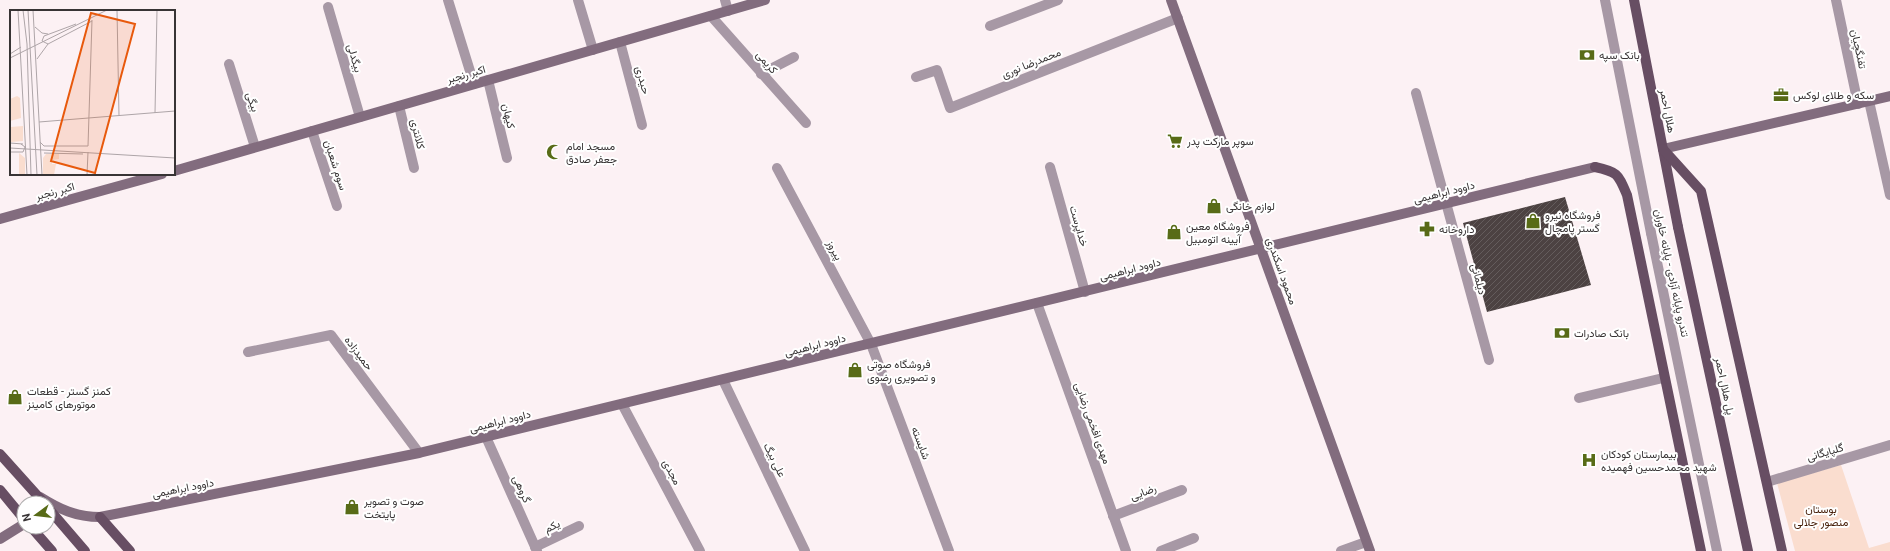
<svg xmlns="http://www.w3.org/2000/svg" width="1890" height="551" viewBox="0 0 1890 551" font-family="Roboto,Vazirmatn,sans-serif">
  <style>
    .park { fill: #faddcf }
    .building { fill: url(#building-hatch) }
    .lines { fill: none; stroke-linecap: round; stroke-linejoin: round }
    .lane { stroke: #a798a5; stroke-width: 10 }
    .street { stroke: #a798a5; stroke-width: 10 }
    .secondary { stroke: #826c7e; stroke-width: 10 }
    .primary { stroke: #674e63; stroke-width: 10 }
    .lane-bridge { stroke: #a798a5; stroke-width: 10 }
    .primary-bridge { stroke: #674e63; stroke-width: 10 }
    .labels { text-anchor: middle; stroke-width: 4; stroke-linejoin: round; paint-order: stroke }
    .street-label { font-size: 11px; fill: #383435; stroke: #fff }
    .poi-label { font-size: 11px; fill: #383435; stroke: #fff; text-anchor: start }
    .park-label { font-size: 11px; fill: #441c06; stroke: #fff }
    .inset-road { fill: none; stroke: #aea5a8; stroke-width: 1 }
    .view { fill: #e8590c; fill-opacity: 0.15; stroke: #e8590c; stroke-width: 2 }
    .inset-edge { fill: none; stroke: #383435; stroke-width: 2 }
  </style>
  <defs>
    <pattern id="building-hatch" width="6" height="6" patternUnits="userSpaceOnUse"><rect width="6" height="6" fill="#4c4242"/><path d="M-1 1l2-2M0 6l6-6M5 7l2-2" fill="none" stroke="#645c5c"/></pattern>
  </defs>
  <rect width="100%" height="100%" fill="#fcf1f4"/>
  <polygon class="park" points="1841,465 1869,548 1890,542 1890,551 1795,551 1777,483"/>
  <polygon class="building" points="1565,197 1591,285 1487,312 1463,223"/>
  <g class="lines">
    <g class="lane">
      <polyline points="448,0 474,84"/>
      <polyline points="578,0 593,50"/>
      <polyline points="1605,0 1651,233"/>
      <polyline points="1836,0 1858,104"/>
      <polyline points="328,7 360,117"/>
      <polyline points="711,16 806,123"/>
      <polyline points="620,42 642,125"/>
      <polyline points="229,64 255,147"/>
      <polyline points="761,74 794,57"/>
      <polyline points="488,80 507,158"/>
      <polyline points="1416,93 1489,360"/>
      <polyline points="1869,101 1890,195"/>
      <polyline points="399,106 414,168"/>
      <polyline points="312,131 337,206"/>
      <polyline points="1113,516 1182,490"/>
      <polyline points="535,547 579,526"/>
    </g>
    <g class="street">
      <polyline points="725,0 728,11"/>
      <polyline points="990,26 1058,0"/>
      <polyline points="916,77 937,70 950,108 1178,18"/>
      <polyline points="1050,167 1085,292"/>
      <polyline points="777,168 871,344 949,551"/>
      <polyline points="1037,303 1126,551"/>
      <polyline points="248,352 331,335 419,453"/>
      <polyline points="723,380 805,551"/>
      <polyline points="1579,398 1663,378"/>
      <polyline points="622,404 700,551"/>
      <polyline points="486,437 537,551"/>
      <polyline points="1767,482 1890,445"/>
      <polyline points="1161,551 1194,538"/>
      <polyline points="1341,551 1366,542"/>
    </g>
    <g class="secondary">
      <polyline points="1171,0 1370,551"/>
      <polyline points="1663,149 1890,96"/>
      <polyline points="174,171 765,0"/>
      <polyline points="0,219 162,174"/>
      <path d="M40 497C59 509 76 517 100 517L419 453 1595 167"/>
      <polyline points="0,539 24,524"/>
    </g>
    <g class="primary">
      <polyline points="1634,0 1678,227"/>
      <polyline points="1663,149 1701,191 1782,551"/>
      <path d="M1595 167C1618 172 1618 174 1627 195L1701 551"/>
      <polyline points="0,454 44,503"/>
      <polyline points="0,490 24,519"/>
      <polyline points="48,508 85,551"/>
      <polyline points="100,517 130,551"/>
      <polyline points="31,527 52,551"/>
    </g>
    <polyline class="lane-bridge" points="1651,233 1717,551"/>
    <polyline class="primary-bridge" points="1678,227 1748,551"/>
  </g>
  <defs>
    <g id="bank-bare" transform="scale(1.2)"><path d="M-6-4H6V4H-6ZM0-2.3a2.3 2.3 0 1 0 0 4.6a2.3 2.3 0 1 0 0-4.6Z" fill="#586b17" stroke="#fff" stroke-width="2.5" paint-order="stroke"/></g>
    <g id="office-bare" transform="scale(1.2)"><path d="M-6-3h4V-5.5h4V-3h4V5H-6ZM-1-4.5V-3h2v-1.5ZM-6 0V1H6V0Z" fill="#586b17" stroke="#fff" stroke-width="2.5" paint-order="stroke"/></g>
    <g id="supermarket-bare" transform="scale(1.2)"><path d="M-6-5.5h2.5l.6 2H6L4.5 2H-2.5L-4.4-4H-6ZM-1.5 3.2a1.3 1.3 0 1 0 .1 0ZM3 3.2a1.3 1.3 0 1 0 .1 0Z" fill="#586b17" stroke="#fff" stroke-width="2.5" paint-order="stroke"/></g>
    <g id="mosque-bare" transform="scale(1.2)"><path d="M3.5-4.9A6 6 0 1 0 3.5 4.9A5 5 0 1 1 3.5-4.9Z" fill="#586b17" stroke="#fff" stroke-width="2.5" paint-order="stroke"/></g>
    <g id="shop-bare" transform="scale(1.2)"><path d="M-5-2.5h2.3a2.7 3.5 0 0 1 5.4 0H5L5.5 6h-11ZM-1.5-2.5h3a1.5 2.3 0 0 0-3 0Z" fill="#586b17" stroke="#fff" stroke-width="2.5" paint-order="stroke"/></g>
    <g id="pharmacy-bare" transform="scale(1.2)"><path d="M-2-6h4v4h4v4h-4v4h-4v-4h-4v-4h4Z" fill="#586b17" stroke="#fff" stroke-width="2.5" paint-order="stroke"/></g>
    <g id="hospital-bare" transform="scale(1.2)"><path d="M-5-5h3v3.5h4V-5h3V5h-3V1.5h-4V5h-3Z" fill="#586b17" stroke="#fff" stroke-width="2.5" paint-order="stroke"/></g>
  </defs>
  <g fill-rule="evenodd">
    <use href="#bank-bare" x="1587" y="55"/>
    <use href="#office-bare" x="1781" y="95"/>
    <use href="#supermarket-bare" x="1175" y="141"/>
    <use href="#mosque-bare" x="554" y="152"/>
    <use href="#shop-bare" x="1214" y="206"/>
    <use href="#shop-bare" x="1533" y="221"/>
    <use href="#pharmacy-bare" x="1427" y="229"/>
    <use href="#shop-bare" x="1174" y="232"/>
    <use href="#bank-bare" x="1562" y="333"/>
    <use href="#shop-bare" x="855" y="370"/>
    <use href="#shop-bare" x="15" y="397"/>
    <use href="#hospital-bare" x="1589" y="460"/>
    <use href="#shop-bare" x="352" y="507"/>
  </g>
  <g class="labels">
    <g class="street-label">
      <text transform="translate(1859 49) rotate(78)" y="4">تفنگچیان</text>
      <text transform="translate(355 58) rotate(74)" y="4">بیگدلی</text>
      <text transform="translate(767 62) rotate(49)" y="4">کریمی</text>
      <text transform="translate(1031 63) rotate(-22)" y="4">محمدرضا نوری</text>
      <text transform="translate(466 74) rotate(-16)" y="4">اکبر رنجبر</text>
      <text transform="translate(643 80) rotate(75)" y="4">حیدری</text>
      <text transform="translate(253 102) rotate(73)" y="4">بیگی</text>
      <text transform="translate(1668 111) rotate(79)" y="4">هلال احمر</text>
      <text transform="translate(509 116) rotate(77)" y="4">کیهان</text>
      <text transform="translate(418 134) rotate(77)" y="4">کلانتری</text>
      <text transform="translate(336 165) rotate(72)" y="4">سوم شعبان</text>
      <text transform="translate(55 191) rotate(-15)" y="4">اکبر رنجبر</text>
      <text transform="translate(1444 192) rotate(-14)" y="4">داوود ابراهیمی</text>
      <text transform="translate(1079 226) rotate(74)" y="4">خداپرست</text>
      <text transform="translate(835 250) rotate(62)" y="4">پیروز</text>
      <text transform="translate(1130 269) rotate(-14)" y="4">داوود ابراهیمی</text>
      <text transform="translate(1282 271) rotate(70)" y="4">محمود اسکندری</text>
      <text transform="translate(1672 273) rotate(78)" y="4">تندرو پایانه آزادی - پایانه خاوران</text>
      <text transform="translate(1479 279) rotate(75)" y="4">دیلمانی</text>
      <text transform="translate(815 345) rotate(-14)" y="4">داوود ابراهیمی</text>
      <text transform="translate(359 353) rotate(53)" y="4">حمیدزاده</text>
      <text transform="translate(1725 386) rotate(78)" y="4">پل هلال احمر</text>
      <text transform="translate(500 421) rotate(-14)" y="4">داوود ابراهیمی</text>
      <text transform="translate(1093 423) rotate(70)" y="4">مهدی افخمی رضایی</text>
      <text transform="translate(921 443) rotate(69)" y="4">شایسته</text>
      <text transform="translate(1825 452) rotate(-16)" y="4">گلپایگانی</text>
      <text transform="translate(775 460) rotate(64)" y="4">علی بیگ</text>
      <text transform="translate(672 472) rotate(62)" y="4">مجدی</text>
      <text transform="translate(183 488) rotate(-11)" y="4">داوود ابراهیمی</text>
      <text transform="translate(522 489) rotate(66)" y="4">گروهی</text>
      <text transform="translate(1143 492) rotate(-21)" y="4">رضایی</text>
      <text transform="translate(552 526) rotate(-25)" y="4">یکم</text>
    </g>
    <g class="poi-label">
      <text x="1599" y="59">بانک سپه</text>
      <text x="1793" y="99">سکه و طلای لوکس</text>
      <text x="1187" y="145">سوپر مارکت پدر</text>
      <text x="566" y="150">مسجد امام<tspan x="566" dy="13">جعفر صادق</tspan></text>
      <text x="1226" y="210">لوازم خانگی</text>
      <text x="1545" y="219">فروشگاه نیرو<tspan x="1545" dy="13">گستر پامچال</tspan></text>
      <text x="1186" y="230">فروشگاه معین<tspan x="1186" dy="13">آیینه اتومبیل</tspan></text>
      <text x="1439" y="233">داروخانه</text>
      <text x="1574" y="337">بانک صادرات</text>
      <text x="867" y="368">فروشگاه صوتی<tspan x="867" dy="13">و تصویری رضوی</tspan></text>
      <text x="27" y="395">کمنز گستر - قطعات<tspan x="27" dy="13">موتورهای کامینز</tspan></text>
      <text x="1601" y="458">بیمارستان کودکان<tspan x="1601" dy="13">شهید محمدحسین فهمیده</tspan></text>
      <text x="364" y="505">صوت و تصویر<tspan x="364" dy="13">پایتخت</tspan></text>
    </g>
    <g class="park-label">
      <text x="1821" y="513">بوستان<tspan x="1821" dy="13">منصور جلالی</tspan></text>
    </g>
  </g>
  <g transform="translate(10 10)">
    <rect width="165" height="165" fill="#fcf1f4"/>
    <path d="M7 86 10 88 11 108 0 111V89ZM13 116V131L1 132V117ZM9 143 15 148V165H9ZM36 144H49V149L42 150V154H46L44 165H33V148Z" fill="#faddcf"/>
    <path class="inset-road" d="M8 0 17 165M13 0 17 34 21 165M18 0 27 165M23 0 32 165M107 0 109 106M25 17 32 23 38 24M38 34 32 31 34 26 66 14M0 44 11 37M0 48 97 0M27 49 38 34 82 11M145 103 147 0M29 112 165 101M30 132 34 136H78M0 133 13 134M78 136 82 10M0 138 165 148M0 142H13L15 137 11 134M34 143 73 144M77 165 78 142"/>
    <path class="view" d="M81 3 125 14 85 163 41 151Z"/>
    <rect width="165" height="165" class="inset-edge"/>
  </g>
  <g transform="translate(36 515) rotate(255)"><circle r="19" fill="#ffffff" stroke="#afaeae"/>
  <path d="M0-3L7 15L0 10L-7 15Z" fill="#586b17"/>
  <text y="-6" font-size="11" font-weight="bold" text-anchor="middle" fill="#383435">N</text>
  </g>
</svg>
